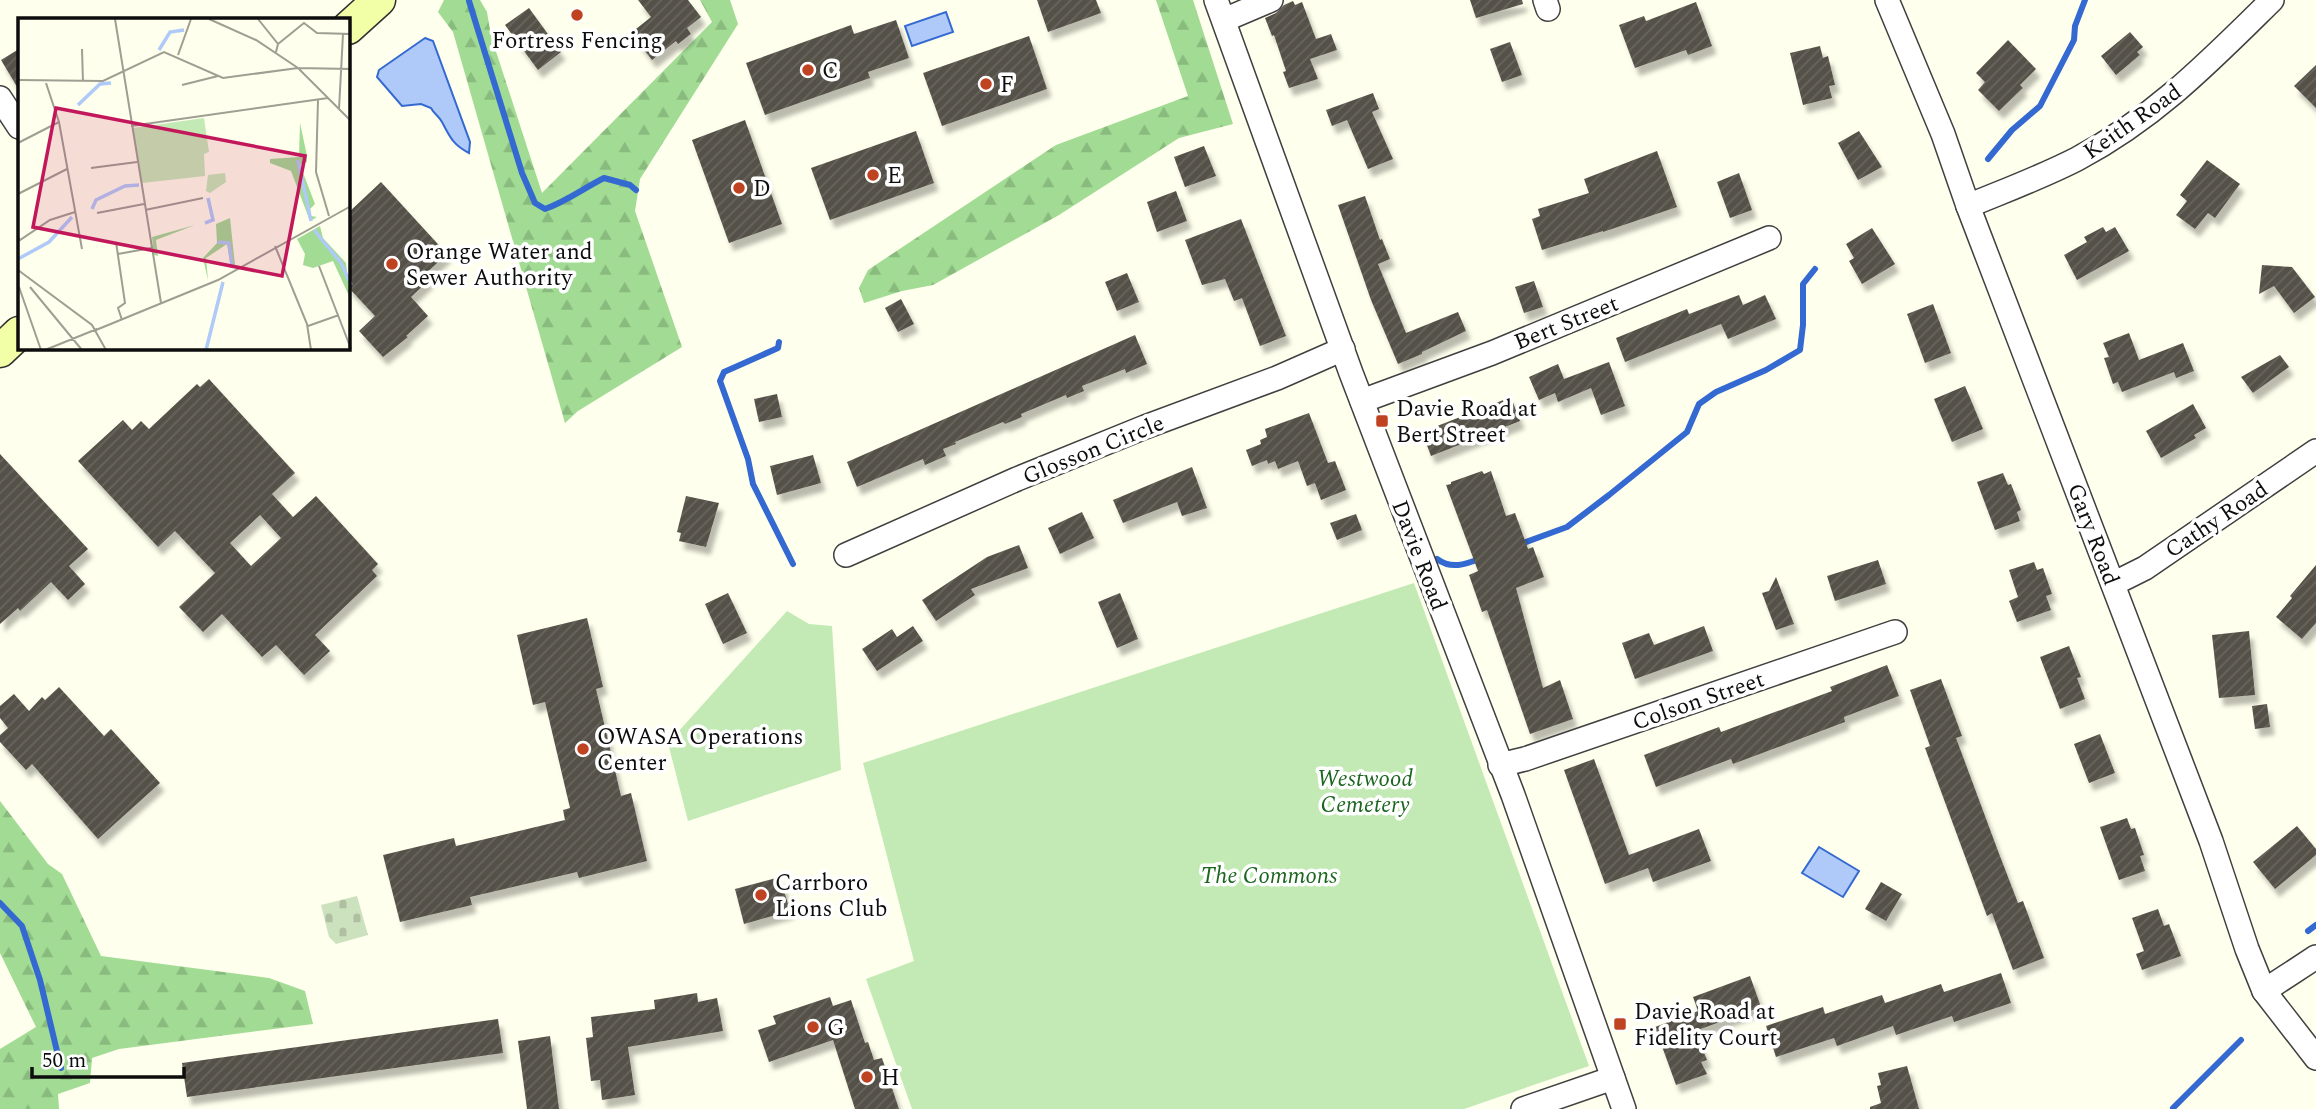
<svg xmlns="http://www.w3.org/2000/svg" width="2316" height="1109" viewBox="0 0 2316 1109" font-family="Spectral,serif">
  <style>
    .forest { fill: url(#forest-firs) }
    .cemetery { fill: url(#cemetery-stones) }
    .park { fill: #c3eab5 }
    .water { fill: #afcaf8; stroke: #3469d1; stroke-width: 2 }
    .lines { fill: none; stroke-linecap: round; stroke-linejoin: round }
    .stream { stroke: #3469d1; stroke-width: 6 }
    .building { fill: url(#building-hatch); fill-rule: evenodd; filter: url(#shadow) }
    .street-casing { stroke: #404040; stroke-width: 26 }
    .secondary-casing { stroke: #2f2f2f; stroke-width: 35 }
    .street { stroke: #fff; stroke-width: 23 }
    .secondary { stroke: #f2ffa7; stroke-width: 32 }
    .poi-dot { fill: #c04321; stroke: #fff; stroke-width: 2.5 }
    .labels { text-anchor: middle; stroke-width: 7; stroke-linejoin: round; paint-order: stroke }
    .poi-label { font-size: 23px; fill: #0d0d0d; stroke: #fff; text-anchor: start }
    .street-label { font-size: 23px; fill: #0d0d0d; stroke: #fff }
    .park-label { font-size: 23px; font-style: italic; fill: #1b661f; stroke: #fff }
    .inset-river { fill: none; stroke: #afcaf8; stroke-width: 3.5 }
    .inset-road { fill: none; stroke: #9e9e93; stroke-width: 2 }
    .view { fill: #c2185b; fill-opacity: 0.15; stroke: #c2185b; stroke-width: 3.5 }
    .inset-edge { fill: none; stroke: #0d0d0d; stroke-width: 3.5 }
  </style>
  <defs>
    <pattern id="forest-firs" width="22" height="20" patternUnits="userSpaceOnUse" patternTransform="scale(1.75)"><rect width="22" height="20" fill="#a1db94"/><path d="M5 1l3.5 6h-7zM16 11l3.5 6h-7z" fill="#89bb7e"/></pattern>
    <pattern id="cemetery-stones" width="16" height="16" patternUnits="userSpaceOnUse" patternTransform="scale(1.75)"><rect width="16" height="16" fill="#cce1bd"/><path d="M2 7V4a2 2 0 0 1 4 0v3zM10 15v-3a2 2 0 0 1 4 0v3z" fill="#aec0a1"/></pattern>
    <pattern id="building-hatch" width="6" height="6" patternUnits="userSpaceOnUse" patternTransform="scale(1.75)"><rect width="6" height="6" fill="#555149"/><path d="M-1 1l2-2M0 6l6-6M5 7l2-2" fill="none" stroke="#68655f"/></pattern>
    <filter id="shadow"><feDropShadow dx="4.5" dy="8" stdDeviation="2" flood-color="#0004"/></filter>
  </defs>
  <rect width="100%" height="100%" fill="#feffec"/>
  <g class="forest">
    <polygon points="444,0 480,0 487,12 491,36 542,193 712,22 700,0 730,0 738,24 640,179 635,211 682,347 578,411 565,423 453,32 438,12"/>
    <polygon points="1156,0 1193,0 1233,124 1179,138 1059,215 933,285 902,291 864,303 859,288 868,270 1056,145 1188,96"/>
    <polygon points="0,801 48,864 62,874 101,956 269,978 305,991 313,1024 119,1049 92,1058 90,1083 58,1094 59,1109 0,1109 0,1049 36,1027 0,953"/>
  </g>
  <polygon class="cemetery" points="357,896 368,935 336,944 329,937 321,905"/>
  <g class="park">
    <polygon points="1414,583 1589,1066 1464,1109 912,1109 866,979 914,961 863,763"/>
    <polygon points="787,611 809,624 832,626 841,770 688,821 668,743"/>
  </g>
  <g class="water">
    <polygon points="946,12 953,32 912,46 905,26"/>
    <path d="M425 38 433 41 470 142 469 153C453 145 450 137 442 122 439 116 434 114 431 108L421 104 402 106 377 77 379 70Z"/>
    <polygon points="1819,847 1859,871 1843,897 1802,873"/>
  </g>
  <g class="lines">
    <g class="stream">
      <path d="M469 1 522 173 535 203 545 209C567 201 584 188 604 178L630 185 636 190"/>
      <polyline points="1988,159 2012,130 2040,106 2074,40 2075,26 2085,0"/>
      <polyline points="779,342 778,348 724,372 720,381 748,459 753,484 793,564"/>
      <polyline points="1518,545 1567,527 1609,495 1687,432 1699,404 1716,392 1766,370 1800,350 1803,325 1803,284 1815,269"/>
      <path d="M1437 559C1452 570 1466 564 1482 558"/>
      <polyline points="0,903 22,926 40,980 61,1068"/>
      <polyline points="2308,931 2316,925"/>
      <polyline points="2173,1108 2241,1040"/>
    </g>
  </g>
  <g class="building">
    <polygon points="638,0 688,0 701,17 687,28 691,34 678,44 676,41 652,60 631,33 651,17"/>
    <polygon points="1037,0 1096,0 1101,13 1048,32"/>
    <polygon points="1470,0 1522,0 1523,4 1476,18"/>
    <polygon points="1293,1 1295,5 1302,2 1316,39 1331,34 1337,50 1310,59 1318,79 1289,88 1283,72 1286,71 1274,35 1272,36 1265,18 1276,13 1284,5"/>
    <polygon points="1696,2 1712,46 1688,55 1686,50 1635,68 1619,25 1644,16 1646,21"/>
    <polygon points="529,8 561,52 538,70 505,25"/>
    <polygon points="896,20 909,58 868,72 870,78 765,115 746,63 851,25 854,34"/>
    <polygon points="2130,32 2143,47 2137,52 2140,55 2116,75 2101,56"/>
    <polygon points="1029,36 1047,89 942,126 923,73"/>
    <polygon points="2008,40 2036,69 2020,85 2023,88 1999,111 1978,90 1985,82 1976,73"/>
    <polygon points="1510,42 1522,75 1502,82 1490,49"/>
    <polygon points="1820,46 1823,58 1828,56 1835,85 1829,86 1832,98 1803,105 1790,53"/>
    <polygon points="19,49 19,90 1,60"/>
    <polygon points="2316,65 2316,108 2294,86"/>
    <polygon points="1373,93 1379,109 1372,112 1393,159 1368,169 1347,120 1332,126 1326,110"/>
    <polygon points="745,120 782,224 729,243 692,140"/>
    <polygon points="916,131 934,183 830,220 811,168"/>
    <polygon points="1859,131 1882,167 1858,180 1838,143"/>
    <polygon points="1204,146 1216,176 1185,187 1174,157"/>
    <polygon points="1657,151 1677,207 1603,232 1603,231 1542,250 1532,219 1540,216 1538,209 1589,193 1584,179"/>
    <polygon points="2207,160 2240,184 2215,218 2208,213 2195,229 2176,215 2187,201 2180,195"/>
    <polygon points="1739,173 1752,210 1730,218 1717,182"/>
    <polygon points="381,182 447,254 424,275 429,280 411,297 428,316 406,336 408,337 383,357 359,331 375,316 348,287 348,213"/>
    <polygon points="1176,191 1187,221 1157,232 1147,202"/>
    <polygon points="1365,196 1380,240 1382,239 1390,259 1378,264 1406,333 1458,312 1466,331 1422,352 1422,354 1398,364 1371,300 1338,205"/>
    <polygon points="1241,219 1286,336 1260,346 1242,298 1234,301 1225,279 1202,285 1185,240"/>
    <polygon points="2103,227 2106,232 2115,227 2129,251 2077,280 2064,255 2087,242 2084,237"/>
    <polygon points="1872,228 1895,264 1862,284 1849,261 1854,258 1846,244"/>
    <polygon points="2262,265 2292,267 2315,297 2294,313 2274,286 2259,294"/>
    <polygon points="1127,273 1139,302 1117,311 1105,282"/>
    <polygon points="1534,281 1543,307 1524,313 1515,287"/>
    <polygon points="1739,295 1743,305 1765,295 1776,319 1728,339 1721,324 1625,362 1616,338 1687,309 1689,314"/>
    <polygon points="901,299 914,324 898,332 885,308"/>
    <polygon points="1933,304 1951,353 1925,363 1907,314"/>
    <polygon points="2129,333 2139,360 2183,343 2194,371 2176,378 2174,372 2122,392 2118,382 2113,384 2104,358 2109,357 2103,343"/>
    <polygon points="1135,335 1147,364 1126,373 1125,369 1082,386 1084,391 1067,398 1066,395 1021,414 1022,417 1005,424 1003,422 955,442 956,444 943,449 946,456 925,465 923,459 857,487 847,462"/>
    <polygon points="2280,355 2289,367 2253,393 2241,377"/>
    <polygon points="1609,362 1625,406 1601,415 1591,388 1558,402 1555,393 1539,400 1529,377 1558,364 1564,379"/>
    <path d="M209 379 295 473 272 494 293 517 316 496 378 564 372 570 377 576 315 635 330 651 304 675 276 645 262 657 222 614 203 632 179 607 215 573 175 531 158 547 78 461 123 420 132 430 141 421 149 429 197 384 200 387ZM260 515 281 538 251 566 230 543Z"/>
    <polygon points="1965,386 1983,429 1952,442 1934,399"/>
    <polygon points="777,394 782,417 759,422 754,399"/>
    <polygon points="1511,397 1520,421 1431,456 1422,432"/>
    <polygon points="2193,404 2206,428 2194,435 2196,438 2161,458 2146,431"/>
    <polygon points="1309,413 1328,463 1335,461 1346,490 1321,500 1315,483 1307,486 1298,461 1278,469 1275,461 1268,464 1267,460 1252,466 1246,450 1261,444 1260,440 1267,437 1265,429"/>
    <polygon points="0,454 88,549 69,566 85,584 68,600 51,582 20,611 18,608 0,624"/>
    <polygon points="813,455 821,483 777,495 770,466"/>
    <polygon points="1192,467 1207,508 1182,516 1177,502 1123,523 1113,500"/>
    <polygon points="1482,471 1484,474 1491,471 1506,516 1515,513 1528,549 1533,547 1544,577 1516,588 1543,688 1560,680 1573,719 1530,734 1487,610 1482,612 1469,575 1478,571 1446,485 1451,484 1451,482"/>
    <polygon points="2003,473 2008,485 2011,484 2021,510 2017,512 2020,521 1995,530 1977,482"/>
    <polygon points="686,496 719,503 706,547 679,541 681,533 677,532"/>
    <polygon points="1082,512 1094,538 1060,554 1048,528"/>
    <polygon points="1356,514 1362,530 1337,540 1330,523"/>
    <polygon points="1019,545 1028,568 971,589 975,595 936,621 922,600 987,557"/>
    <polygon points="1878,560 1886,584 1835,601 1827,576"/>
    <polygon points="2034,562 2037,570 2043,568 2052,594 2046,596 2051,610 2017,622 2009,601 2018,597 2009,570"/>
    <polygon points="2316,565 2316,623 2302,639 2276,617 2292,598 2290,596"/>
    <polygon points="1776,577 1794,624 1776,630 1762,593 1769,591"/>
    <polygon points="728,593 747,633 723,644 705,604"/>
    <polygon points="1120,593 1138,639 1117,648 1098,602"/>
    <polygon points="587,618 603,687 596,689 621,796 631,793 647,861 579,878 577,872 470,897 472,905 400,922 383,855 454,838 456,846 565,820 563,810 570,808 545,702 533,705 517,635"/>
    <polygon points="913,626 923,641 877,671 862,649 892,629 897,637"/>
    <polygon points="1704,626 1713,651 1635,679 1622,643 1649,633 1654,645"/>
    <polygon points="2249,631 2255,695 2219,698 2212,635"/>
    <polygon points="2069,646 2081,677 2077,678 2085,699 2060,709 2040,657"/>
    <polygon points="1887,665 1899,696 1844,717 1845,722 1733,764 1731,759 1656,787 1644,755 1719,727 1721,732 1832,691 1830,687"/>
    <polygon points="1941,679 1962,736 1956,738 1998,851 2018,903 2023,901 2044,958 2013,970 1992,913 1987,916 1925,748 1930,746 1910,690"/>
    <polygon points="59,687 104,736 111,729 160,783 98,839 32,764 26,770 0,742 0,735 8,728 0,718 0,706 14,694 29,711 42,697 45,700"/>
    <polygon points="2267,704 2270,727 2255,729 2252,706"/>
    <polygon points="2100,734 2115,773 2089,783 2074,744"/>
    <polygon points="1594,759 1629,855 1699,829 1711,861 1653,882 1648,868 1605,884 1564,770"/>
    <polygon points="2127,818 2131,829 2135,828 2144,855 2140,856 2145,871 2119,880 2100,827"/>
    <polygon points="2297,826 2316,849 2316,855 2275,889 2253,862"/>
    <polygon points="780,877 790,911 744,924 735,889"/>
    <polygon points="1881,882 1902,894 1886,921 1865,909"/>
    <polygon points="2158,909 2164,926 2169,924 2181,956 2142,970 2136,954 2144,951 2132,918"/>
    <polygon points="2001,973 2011,1003 1954,1022 1952,1016 1896,1035 1893,1026 1837,1046 1834,1038 1776,1057 1766,1026 1823,1007 1825,1014 1882,995 1885,1003 1941,984 1944,992"/>
    <polygon points="1750,976 1761,1007 1695,1031 1707,1060 1701,1062 1707,1074 1676,1085 1655,1027 1698,1011 1693,997"/>
    <polygon points="697,993 698,1002 717,998 723,1031 628,1047 635,1095 602,1100 600,1080 591,1081 586,1038 593,1037 591,1017 655,1009 654,1000"/>
    <polygon points="830,997 833,1006 851,1000 865,1043 868,1042 874,1060 882,1058 899,1109 855,1109 833,1040 769,1062 758,1030 776,1024 773,1016"/>
    <polygon points="498,1019 503,1053 187,1097 182,1063"/>
    <polygon points="550,1036 559,1109 527,1109 518,1041"/>
    <polygon points="1907,1066 1919,1109 1870,1109 1870,1107 1881,1103 1877,1086 1881,1085 1878,1073"/>
  </g>
  <g class="lines">
    <g class="street-casing">
      <g id="street">
        <polyline points="1216,0 1351,373 1513,795 1624,1109"/>
        <polyline points="1545,0 1548,9"/>
        <polyline points="1887,0 1943,134 1968,206 2211,841 2247,949 2264,991 2316,1058"/>
        <polyline points="1224,20 1271,0"/>
        <polyline points="0,98 19,127"/>
        <path d="M1968 206C2004 191 2042 177 2077 159 2156 117 2210 61 2272 0"/>
        <polyline points="1362,401 1492,353 1769,238"/>
        <polyline points="846,555 1017,479 1145,427 1277,378 1343,349"/>
        <polyline points="2113,584 2145,568 2316,451"/>
        <polyline points="1500,765 1525,759 1895,632"/>
        <polyline points="2264,991 2316,957"/>
        <polyline points="1523,1109 1613,1078"/>
      </g>
    </g>
    <g class="secondary-casing">
      <g id="secondary">
        <polyline points="348,28 379,0"/>
        <polyline points="0,351 19,333"/>
      </g>
    </g>
    <use href="#street" class="street"/>
    <use href="#secondary" class="secondary"/>
  </g>
  <g class="poi-dot">
    <circle cx="577" cy="15" r="7"/>
    <circle cx="808" cy="70" r="7"/>
    <circle cx="986" cy="84" r="7"/>
    <circle cx="873" cy="175" r="7"/>
    <circle cx="739" cy="188" r="7"/>
    <circle cx="392" cy="264" r="7"/>
    <rect x="1375" y="414" width="14" height="14" rx="3.5"/>
    <circle cx="583" cy="749" r="7"/>
    <circle cx="761" cy="895" r="7"/>
    <rect x="1613" y="1017" width="14" height="14" rx="3.5"/>
    <circle cx="813" cy="1027" r="7"/>
    <circle cx="867" cy="1077" r="7"/>
  </g>
  <g class="labels">
    <g class="poi-label">
      <text x="577" y="48" text-anchor="middle">Fortress Fencing</text>
      <text x="822" y="78">C</text>
      <text x="1000" y="92">F</text>
      <text x="887" y="183">E</text>
      <text x="753" y="196">D</text>
      <text x="406" y="259">Orange Water and<tspan x="406" dy="26">Sewer Authority</tspan></text>
      <text x="1396" y="416">Davie Road at<tspan x="1396" dy="26">Bert Street</tspan></text>
      <text x="597" y="744">OWASA Operations<tspan x="597" dy="26">Center</tspan></text>
      <text x="775" y="890">Carrboro<tspan x="775" dy="26">Lions Club</tspan></text>
      <text x="1634" y="1019">Davie Road at<tspan x="1634" dy="26">Fidelity Court</tspan></text>
      <text x="827" y="1035">G</text>
      <text x="881" y="1085">H</text>
    </g>
    <g class="street-label">
      <text transform="translate(2132 121) rotate(-35)" y="8">Keith Road</text>
      <text transform="translate(1566 322) rotate(-22)" y="8">Bert Street</text>
      <text transform="translate(1093 449) rotate(-22)" y="8">Glosson Circle</text>
      <text transform="translate(2216 519) rotate(-34)" y="8">Cathy Road</text>
      <text transform="translate(2094 534) rotate(69)" y="8">Gary Road</text>
      <text transform="translate(1420 555) rotate(69)" y="8">Davie Road</text>
      <text transform="translate(1698 700) rotate(-19)" y="8">Colson Street</text>
    </g>
    <g class="park-label">
      <text x="1365" y="786">Westwood<tspan x="1365" dy="26">Cemetery</tspan></text>
      <text x="1269" y="883">The Commons</text>
    </g>
  </g>
  <g transform="translate(18 18)">
    <rect width="332" height="332" fill="#feffec"/>
    <path d="M282 105 289 138V144L282 147 297 186 292 191 293 198 299 199 292 203 273 153 252 145V141L281 139ZM212 200 217 247 213 250 209 226 188 240 190 262 185 240 199 225 198 206ZM177 207 138 222 140 238 136 237 134 219ZM302 208 305 220 328 245 332 280 315 243 295 250 285 247 287 236 279 221Z" fill="#a1db94"/>
    <path d="M186 100 191 134 186 136 187 158 124 165 115 110ZM207 155 208 164 192 175 188 173 190 157Z" fill="#c3eab5"/>
    <path class="inset-river" d="M141 32 152 14 166 12M60 87 82 66 93 65M280 142 293 203M74 191 78 182 107 168 121 167M187 205 195 202 190 180M296 212 323 245 333 267M200 224 211 225 214 248M0 241 31 224 54 199M188 332 205 264"/>
    <path class="inset-road" d="M97 1 143 285M191 1 238 22 280 50 333 103M240 1 260 26 258 34M260 26 286 5 299 15 333 16M64 31 65 64M160 37 173 1M0 62 85 63 146 34 205 60 280 50 333 51M28 65 41 104 64 231M164 67 200 58M300 82 298 154 311 198M321 91 325 16M113 108 310 80M0 125 41 104M73 150 119 144M0 176 49 151M127 192 185 180M79 195 126 186M0 219 2 222 32 202 57 194M98 224 107 285 100 290 104 302M257 228 289 306 293 332M100 236 133 230M301 248 333 331M0 252 74 307 88 332M1 269 23 332M12 269 64 332M290 308 321 297M78 312 200 262 333 188M27 332 79 311"/>
    <path class="view" d="M38 90 287 138 264 258 15 209Z"/>
    <rect width="332" height="332" class="inset-edge"/>
  </g>
  <path d="M32 1067v10h152v-10" fill="none" stroke="#0d0d0d" stroke-width="3.5"/>
  <text x="42" y="1067" font-size="21" fill="#0d0d0d" stroke="#ffffff" stroke-width="5" paint-order="stroke">50 m</text>
</svg>
